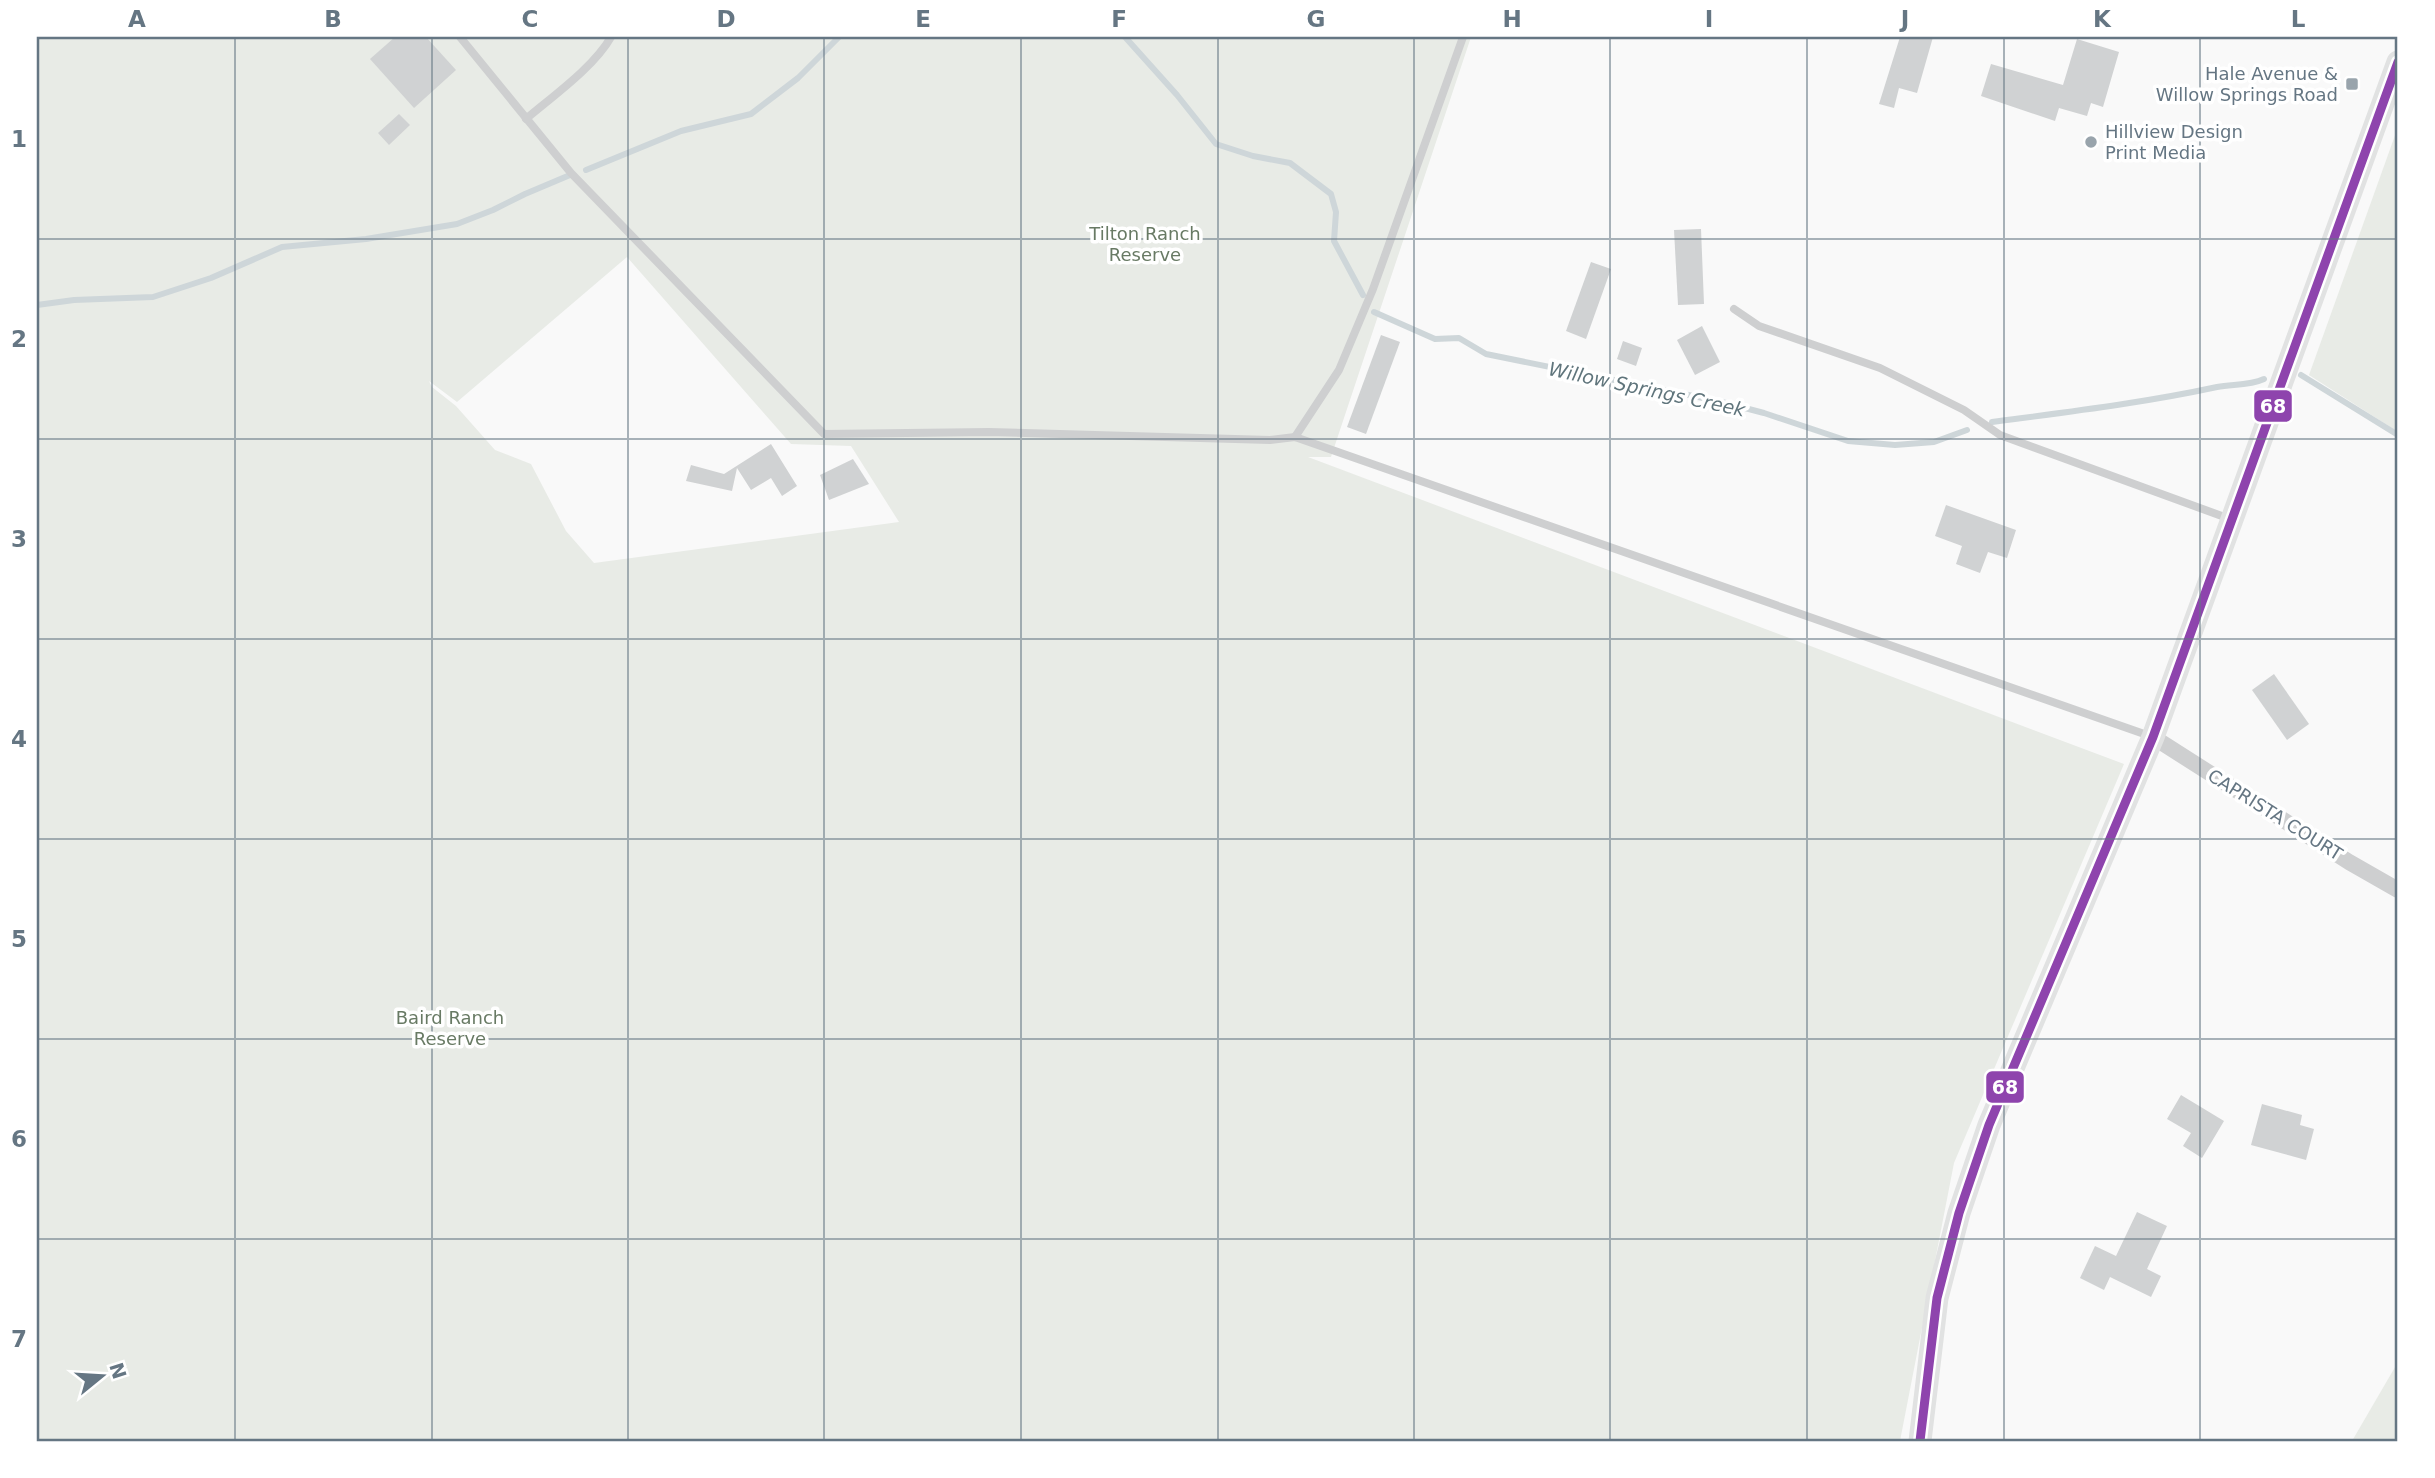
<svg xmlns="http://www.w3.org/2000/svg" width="2435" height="1478" viewBox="0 0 2435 1478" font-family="'DejaVu Sans',sans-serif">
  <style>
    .green { fill: #e8ebe6; fill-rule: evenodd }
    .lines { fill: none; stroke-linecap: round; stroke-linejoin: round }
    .stream { stroke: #ced6d9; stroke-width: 6 }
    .building { fill: #d0d2d3 }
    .service { stroke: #cecfd0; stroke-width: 8 }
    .minor { stroke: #cecfd0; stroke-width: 16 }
    .secondary { stroke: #e1e2e2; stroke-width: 23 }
    .bus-1-casing { stroke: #fff; stroke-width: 14 }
    .bus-1 { stroke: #8e44ad; stroke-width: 9 }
    .grid { fill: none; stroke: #657683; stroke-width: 2; stroke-opacity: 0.55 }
    .poi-dot { fill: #99a4ac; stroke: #fff; stroke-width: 2.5 }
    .labels { text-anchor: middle; stroke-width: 7; stroke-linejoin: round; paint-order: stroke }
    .poi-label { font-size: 18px; fill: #657683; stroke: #fff; text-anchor: end }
    .park-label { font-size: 18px; fill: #687a64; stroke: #fff }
    .street-label { font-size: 18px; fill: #657683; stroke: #fff }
    .water-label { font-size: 19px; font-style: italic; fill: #60757c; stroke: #fff }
    .line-badge { stroke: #fff; stroke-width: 2.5 }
    .badge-label { font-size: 19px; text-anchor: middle; font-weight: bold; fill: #fff }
    .neatline { fill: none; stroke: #657683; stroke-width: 2.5 }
    .grid-label { font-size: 23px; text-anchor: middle; font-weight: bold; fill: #657683 }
  </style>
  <rect width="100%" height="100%" fill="#f9f9f9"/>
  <g class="green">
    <path d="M37 37H1471L1331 457H1308L2124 764 1954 1163 1900 1441H37ZM627 257 791 444 851 446 899 522 594 563 566 531 531 464 495 450 456 406 432 387 429 381 457 402Z"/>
    <polygon points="2398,127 2398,432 2309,375"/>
    <polygon points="2398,1362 2398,1441 2352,1441"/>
  </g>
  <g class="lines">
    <g class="stream">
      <polyline points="1125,37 1177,95 1216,144 1253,156 1290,163 1331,194 1336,212 1334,241 1363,295"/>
      <polyline points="586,170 681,131 751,114 798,78 839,37"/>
      <polyline points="37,305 74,300 153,297 211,278 282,247 366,239 457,224 493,210 525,194 570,175"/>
      <polyline points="1374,312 1435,339 1459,338 1486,354 1718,401 1764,413 1848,441 1895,445 1934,442 1967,430"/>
      <polyline points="2301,375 2398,435"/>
      <path d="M1992 422C2067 412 2143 403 2217 387 2233 384 2249 386 2264 379"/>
    </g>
  </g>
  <g class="building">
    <polygon points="395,37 426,37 456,70 414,108 370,59"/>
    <polygon points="1900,37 1933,37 1917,93 1899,88 1894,108 1879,104"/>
    <polygon points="2077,39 2119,52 2103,107 2091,103 2087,116 2059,108 2055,121 1981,96 1991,64 2063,85"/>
    <polygon points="399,114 410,125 389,145 378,133"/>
    <polygon points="1701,229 1704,304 1678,305 1674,230"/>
    <polygon points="1591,262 1611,269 1586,339 1566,331"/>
    <polygon points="1702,326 1720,362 1695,375 1677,340"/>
    <polygon points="1381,335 1400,342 1366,434 1347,427"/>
    <polygon points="1623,341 1642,348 1636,366 1617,359"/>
    <polygon points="771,444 797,486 782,496 771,478 751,490 737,468 732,491 686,481 691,465 724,474"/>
    <polygon points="853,459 869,484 829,500 820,475"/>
    <polygon points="1946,505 2016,530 2007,558 1988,552 1980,573 1956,564 1962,546 1935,536"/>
    <polygon points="2274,674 2309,724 2287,740 2252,690"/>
    <polygon points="2181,1095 2224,1121 2202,1158 2183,1146 2191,1133 2167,1119"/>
    <polygon points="2262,1104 2302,1115 2300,1125 2314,1129 2306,1160 2251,1145"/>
    <polygon points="2137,1212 2167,1226 2147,1269 2161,1276 2151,1297 2110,1277 2104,1290 2080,1278 2095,1246 2116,1256"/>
  </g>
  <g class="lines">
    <g class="service">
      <polyline points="460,37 571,173 824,434 989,432 1270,440 1295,437 2150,736"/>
      <path d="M526 119C553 96 594 67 611 37"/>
      <polyline points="1734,309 1759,326 1880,368 1964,410 2000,435 2230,519"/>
      <polyline points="1295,437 1339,370 1373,289 1463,37"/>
    </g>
    <polyline class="minor" points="2153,737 2349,862 2398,890"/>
    <polyline class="secondary" points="1920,1441 1937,1298 1959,1213 1989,1125 2153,737 2398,62"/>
    <g class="bus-1-casing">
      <polyline id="bus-1" points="1920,1441 1937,1298 1959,1213 1989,1125 2153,737 2398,62"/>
    </g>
    <use href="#bus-1" class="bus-1"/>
  </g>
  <path class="grid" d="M235 37V1441M432 37V1441M628 37V1441M824 37V1441M1021 37V1441M1218 37V1441M1414 37V1441M1610 37V1441M1807 37V1441M2004 37V1441M2200 37V1441M37 239H2398M37 439H2398M37 639H2398M37 839H2398M37 1039H2398M37 1239H2398"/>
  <g class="poi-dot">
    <rect x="2345" y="77" width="14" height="14" rx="3.5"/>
    <circle cx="2091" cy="142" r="7"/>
  </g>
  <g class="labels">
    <g class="poi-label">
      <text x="2338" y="80">Hale Avenue &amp;<tspan x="2338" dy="21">Willow Springs Road</tspan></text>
      <text x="2105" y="138" text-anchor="start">Hillview Design<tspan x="2105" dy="21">Print Media</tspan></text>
    </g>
    <g class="park-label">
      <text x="1145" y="240">Tilton Ranch<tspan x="1145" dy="21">Reserve</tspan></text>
      <text x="450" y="1024">Baird Ranch<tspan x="450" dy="21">Reserve</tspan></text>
    </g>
    <g class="street-label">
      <text transform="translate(2275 815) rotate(32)" y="6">CAPRISTA COURT</text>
    </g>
    <g class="water-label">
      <text transform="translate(1647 389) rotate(12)" y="7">Willow Springs Creek</text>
    </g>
  </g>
  <g class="line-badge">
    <rect x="2253" y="389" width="40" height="34" rx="7" fill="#8e44ad"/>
    <rect x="1985" y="1070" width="40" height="34" rx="7" fill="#8e44ad"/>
  </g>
  <g class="badge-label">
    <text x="2273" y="413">68</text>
    <text x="2005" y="1094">68</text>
  </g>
  <rect width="2435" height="1478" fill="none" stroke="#ffffff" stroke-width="77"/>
  <g transform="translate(102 1376) rotate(72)" stroke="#ffffff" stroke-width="5" paint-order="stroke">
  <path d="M0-5L12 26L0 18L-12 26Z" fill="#657683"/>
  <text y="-10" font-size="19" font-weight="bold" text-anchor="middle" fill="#657683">N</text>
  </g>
  <rect x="38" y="38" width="2358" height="1402" class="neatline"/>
  <g class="grid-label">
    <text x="137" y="27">A</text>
    <text x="333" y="27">B</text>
    <text x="530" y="27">C</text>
    <text x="726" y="27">D</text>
    <text x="923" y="27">E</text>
    <text x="1119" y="27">F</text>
    <text x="1316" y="27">G</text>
    <text x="1512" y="27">H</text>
    <text x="1709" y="27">I</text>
    <text x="1905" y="27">J</text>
    <text x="2102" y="27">K</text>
    <text x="2298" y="27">L</text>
    <text x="19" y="147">1</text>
    <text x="19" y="347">2</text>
    <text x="19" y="547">3</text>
    <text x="19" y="747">4</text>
    <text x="19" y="947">5</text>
    <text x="19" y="1147">6</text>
    <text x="19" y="1347">7</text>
  </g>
</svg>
